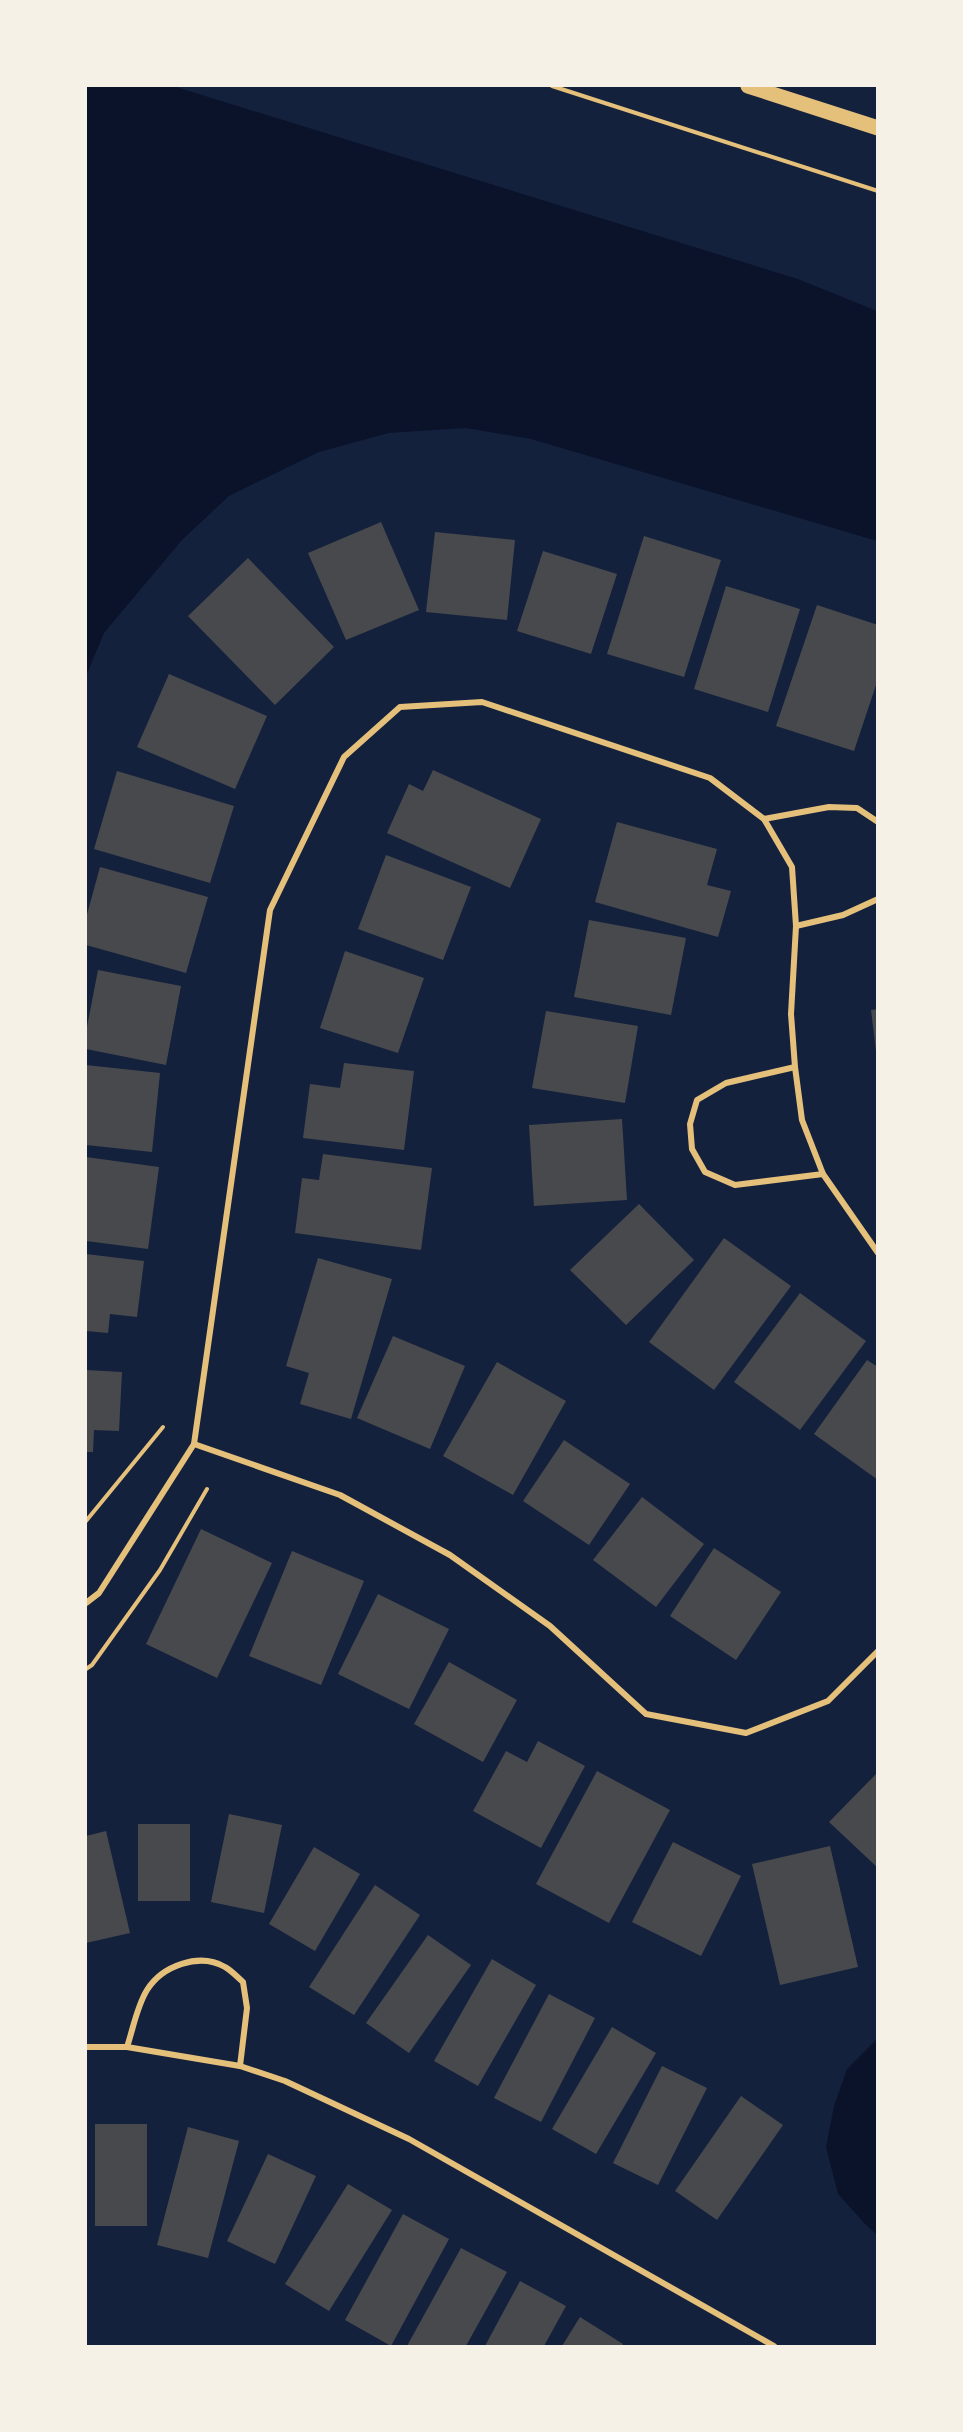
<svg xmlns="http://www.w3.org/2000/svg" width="963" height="2432" viewBox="0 0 963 2432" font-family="'DejaVu Sans',sans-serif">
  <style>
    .water { fill: #0b132b }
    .building { fill: #48494c }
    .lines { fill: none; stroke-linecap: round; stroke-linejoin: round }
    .path { stroke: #e5c07b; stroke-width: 4 }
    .minor { stroke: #e5c07b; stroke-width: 6 }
    .primary { stroke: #e5c07b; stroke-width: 15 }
  </style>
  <rect width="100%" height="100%" fill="#14213d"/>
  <g class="water">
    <polygon points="86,86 173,86 798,279 877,311 877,541 531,439 466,428 389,433 319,452 229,496 182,540 104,633 86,676"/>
    <polygon points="877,2039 877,2235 865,2224 838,2194 826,2147 834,2106 847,2069"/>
  </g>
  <g class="building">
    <polygon points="381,522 419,610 346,640 308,553"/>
    <polygon points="435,532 515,540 507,620 426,612"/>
    <polygon points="644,536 721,560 684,677 607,654"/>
    <polygon points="543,551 617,574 591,654 517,631"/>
    <polygon points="248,558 334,647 275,705 188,616"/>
    <polygon points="726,586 800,609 768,712 694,689"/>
    <polygon points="817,605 878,625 878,679 854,751 776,726"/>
    <polygon points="169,674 267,716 235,789 137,747"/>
    <polygon points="433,770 541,819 510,888 387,833 409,784 423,791"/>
    <polygon points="117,771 234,806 210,883 94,849"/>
    <polygon points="617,822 717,849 707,885 731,891 718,937 595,902"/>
    <polygon points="386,855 471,887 443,960 358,929"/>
    <polygon points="100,867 208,897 186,973 86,945 86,918"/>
    <polygon points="589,920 686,938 671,1015 574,997"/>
    <polygon points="345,951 424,978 398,1053 320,1028"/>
    <polygon points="98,970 181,986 166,1065 86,1049 86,1032"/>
    <polygon points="878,1009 878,1051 876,1051 871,1010"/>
    <polygon points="546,1011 638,1026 625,1103 532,1088"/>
    <polygon points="344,1063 414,1071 404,1150 303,1138 310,1084 340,1088"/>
    <polygon points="86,1065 160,1073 152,1152 86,1145"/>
    <polygon points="622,1119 627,1200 534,1206 529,1125"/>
    <polygon points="323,1154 432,1168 421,1250 295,1233 302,1178 319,1180"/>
    <polygon points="86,1157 159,1167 148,1249 86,1241"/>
    <polygon points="639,1204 694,1260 626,1325 570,1270"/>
    <polygon points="724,1238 791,1286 714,1390 649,1342"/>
    <polygon points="86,1254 144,1261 137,1317 110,1314 108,1333 86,1331"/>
    <polygon points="318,1258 392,1279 351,1419 300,1404 309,1373 286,1366"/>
    <polygon points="800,1293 866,1341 800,1430 734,1382"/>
    <polygon points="393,1336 465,1366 430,1449 357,1418"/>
    <polygon points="867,1360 878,1367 878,1480 814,1434"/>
    <polygon points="497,1362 566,1401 513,1495 443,1456"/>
    <polygon points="86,1370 122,1372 119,1431 94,1430 93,1452 86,1452"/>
    <polygon points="564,1440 630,1484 589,1545 523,1501"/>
    <polygon points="642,1497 704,1544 656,1607 593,1560"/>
    <polygon points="201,1529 272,1563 217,1678 146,1644"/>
    <polygon points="714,1548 781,1592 736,1660 670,1616"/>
    <polygon points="292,1551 364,1581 321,1685 249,1656"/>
    <polygon points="378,1594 449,1629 409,1709 338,1674"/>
    <polygon points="449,1662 517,1700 483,1762 414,1724"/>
    <polygon points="538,1741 585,1766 541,1848 473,1811 506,1751 527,1762"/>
    <polygon points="597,1771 670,1810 609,1923 536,1884"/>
    <polygon points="878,1772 878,1868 829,1822"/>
    <polygon points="229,1814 282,1825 264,1913 211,1902"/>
    <rect x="138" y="1824" width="52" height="77"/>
    <polygon points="106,1831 130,1933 86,1943 86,1836"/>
    <polygon points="673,1842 741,1876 701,1956 632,1922"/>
    <polygon points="830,1846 858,1967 780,1985 752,1864"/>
    <polygon points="314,1847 360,1874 315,1951 269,1924"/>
    <polygon points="375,1885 420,1915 354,2015 309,1987"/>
    <polygon points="428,1935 471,1965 409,2053 366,2023"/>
    <polygon points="492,1959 536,1985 478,2086 434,2061"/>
    <polygon points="549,1994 595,2018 541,2122 494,2098"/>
    <polygon points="612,2027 656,2053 596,2154 552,2129"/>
    <polygon points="662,2066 707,2088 658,2185 613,2163"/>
    <polygon points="741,2096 783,2125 717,2220 675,2191"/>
    <rect x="95" y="2124" width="52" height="102"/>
    <polygon points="188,2127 239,2141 208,2258 157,2245"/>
    <polygon points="268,2154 316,2176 275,2264 227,2241"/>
    <polygon points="348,2184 392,2210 329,2311 285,2284"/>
    <polygon points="403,2214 449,2239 391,2346 345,2320"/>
    <polygon points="461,2248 507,2272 466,2346 407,2346"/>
    <polygon points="520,2281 566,2306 544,2346 485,2346"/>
    <polygon points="580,2317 623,2344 622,2346 562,2346"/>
  </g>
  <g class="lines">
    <g class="path">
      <polyline points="552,86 878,191"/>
      <polyline points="86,1521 163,1427"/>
      <polyline points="86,1669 92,1665 160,1570 207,1489"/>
    </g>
    <g class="minor">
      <polyline points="764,819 829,807 857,808 878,822"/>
      <polyline points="796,926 843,915 878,899"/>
      <polyline points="795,1067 726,1083 697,1100 690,1124 692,1149 705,1172 735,1185 823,1174"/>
      <polyline points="194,1444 340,1495 450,1555 550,1626 646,1714 746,1733 828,1701 878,1651"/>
      <polyline points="86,1603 99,1593 194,1444 270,910 344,757 400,707 482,702 710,778 764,819 792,867 796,926 791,1014 795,1067 802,1120 823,1174 878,1253"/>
      <polyline points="86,2047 127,2047 240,2066 285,2081 409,2139 774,2346"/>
      <path d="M127 2047C133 2029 137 2006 147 1990 162 1966 199 1952 225 1967 231 1970 237 1977 243 1982L247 2008 240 2066"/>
    </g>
    <polyline class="primary" points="748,86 878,128"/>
  </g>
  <rect width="963" height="2432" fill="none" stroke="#f6f1e7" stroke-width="174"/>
</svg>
